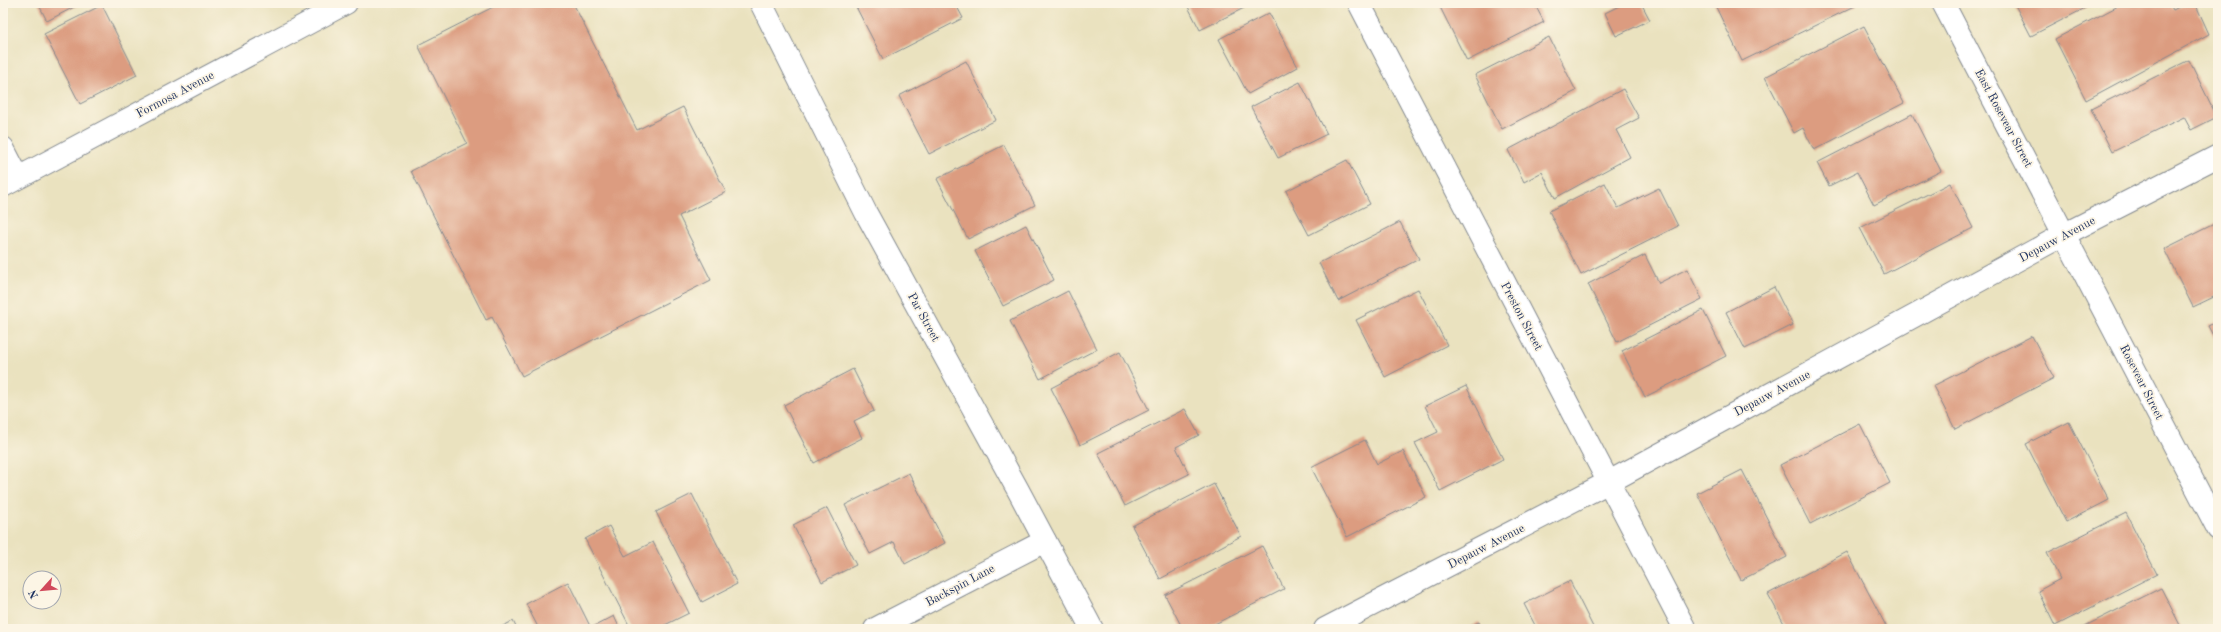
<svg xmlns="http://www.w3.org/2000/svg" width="2221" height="632" viewBox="0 0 2221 632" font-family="'Old Standard TT',serif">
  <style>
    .building { fill: #dc9c80 }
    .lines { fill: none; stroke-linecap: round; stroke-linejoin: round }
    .minor-casing { stroke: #82888e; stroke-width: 24 }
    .tertiary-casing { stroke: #82888e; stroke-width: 24 }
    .minor { stroke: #fff; stroke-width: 22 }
    .tertiary { stroke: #fff; stroke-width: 22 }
    .labels { text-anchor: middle; stroke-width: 3.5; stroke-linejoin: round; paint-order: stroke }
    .street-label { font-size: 12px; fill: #1b2f5e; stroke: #fcf5e5 }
  </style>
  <rect width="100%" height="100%" fill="#fcf5e5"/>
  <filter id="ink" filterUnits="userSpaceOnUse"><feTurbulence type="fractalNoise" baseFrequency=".025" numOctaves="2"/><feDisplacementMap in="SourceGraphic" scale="8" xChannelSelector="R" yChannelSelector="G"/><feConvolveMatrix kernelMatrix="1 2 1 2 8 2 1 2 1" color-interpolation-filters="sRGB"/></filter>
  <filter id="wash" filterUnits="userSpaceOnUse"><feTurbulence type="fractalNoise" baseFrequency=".012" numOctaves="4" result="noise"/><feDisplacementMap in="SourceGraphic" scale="16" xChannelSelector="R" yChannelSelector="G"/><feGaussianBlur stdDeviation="0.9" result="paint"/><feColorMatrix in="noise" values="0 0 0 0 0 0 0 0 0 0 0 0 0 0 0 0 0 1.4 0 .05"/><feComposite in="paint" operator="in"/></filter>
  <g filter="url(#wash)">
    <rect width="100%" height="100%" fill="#eae2bf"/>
    <g id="blocks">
      <g class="building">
        <polygon points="38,3 82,3 47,21"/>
        <polygon points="501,3 573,3 637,130 683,107 726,192 679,216 711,280 522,376 492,317 486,320 411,171 467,143 418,45"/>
        <polygon points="854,3 955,3 963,18 883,59"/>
        <polygon points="1186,3 1254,3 1200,30"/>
        <polygon points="1443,3 1534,3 1544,22 1467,61 1439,5"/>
        <polygon points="1625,3 1641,3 1650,20 1616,36 1605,13"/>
        <polygon points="1714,3 1856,3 1857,5 1742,61"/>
        <polygon points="2014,3 2095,3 2031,36"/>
        <polygon points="2124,3 2169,3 2173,10 2187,3 2195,3 2209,34 2086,100 2055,39"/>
        <polygon points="102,5 137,75 80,104 44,34"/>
        <polygon points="1269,13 1298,67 1248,94 1219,39"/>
        <polygon points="1864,26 1904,103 1814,150 1803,128 1794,133 1765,77"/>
        <polygon points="1549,37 1576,91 1502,129 1475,75"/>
        <polygon points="2189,60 2217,117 2191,130 2184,117 2112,152 2091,109"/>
        <polygon points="966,61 996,120 929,154 899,96"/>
        <polygon points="1300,82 1327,134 1278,158 1251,107"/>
        <polygon points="1623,89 1639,118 1616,130 1630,157 1555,198 1542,172 1524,182 1508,150"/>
        <polygon points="1912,114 1941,171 1874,205 1857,172 1829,186 1817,163"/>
        <polygon points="1004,145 1035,205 968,239 937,179"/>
        <polygon points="1347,160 1370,204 1309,235 1286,191"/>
        <polygon points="1605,183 1618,208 1659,188 1678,226 1581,275 1549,211"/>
        <polygon points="1950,183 1973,228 1884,274 1860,228"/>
        <polygon points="1400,222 1419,259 1338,301 1319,263"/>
        <polygon points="2218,222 2218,295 2193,307 2164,249"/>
        <polygon points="1026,225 1054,280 1003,306 975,251"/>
        <polygon points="1645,255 1659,283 1687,269 1702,299 1617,342 1588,284"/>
        <polygon points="1774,287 1793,325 1745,349 1726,312"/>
        <polygon points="1418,289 1447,345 1385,377 1356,320"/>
        <polygon points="1068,291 1097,349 1040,379 1010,321"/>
        <polygon points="1703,310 1726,356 1645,397 1622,351"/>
        <polygon points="2218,321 2218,345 2208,326"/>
        <polygon points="2032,336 2054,378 1955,429 1933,386"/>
        <polygon points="1120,352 1149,410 1080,445 1051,388"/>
        <polygon points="853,369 874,411 854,421 862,438 814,463 784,405"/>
        <polygon points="1466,386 1503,459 1440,491 1415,443 1438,432 1425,406"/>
        <polygon points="1185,409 1199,435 1176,447 1189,474 1125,506 1098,453"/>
        <polygon points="2069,422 2109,500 2066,522 2026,444"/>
        <polygon points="1860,424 1890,483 1810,524 1780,465"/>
        <polygon points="1365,440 1377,464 1403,451 1426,497 1347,537 1311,467"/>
        <polygon points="1742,470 1787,557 1741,580 1697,493"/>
        <polygon points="909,473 945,543 905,564 894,542 870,554 845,505"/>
        <polygon points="1214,484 1241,536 1160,579 1132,526"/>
        <polygon points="692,494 737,584 702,602 656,512"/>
        <polygon points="827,508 856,565 822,582 793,525"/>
        <polygon points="2126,513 2157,574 2055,626 2038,591 2060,579 2047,553"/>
        <polygon points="609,526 625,556 653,542 689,613 657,629 631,629 585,539"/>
        <polygon points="1262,546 1284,589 1205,629 1183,629 1165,595"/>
        <polygon points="1847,552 1886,626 1881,629 1787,629 1768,594"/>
        <polygon points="1570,581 1594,629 1537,629 1524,604"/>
        <polygon points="568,582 591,628 614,616 620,629 539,629 526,604"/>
        <polygon points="2161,588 2182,629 2079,629"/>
        <polygon points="513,621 517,629 497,629"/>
        <polygon points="1479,622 1482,629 1464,629"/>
      </g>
    </g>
  </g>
  <g filter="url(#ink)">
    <use href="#blocks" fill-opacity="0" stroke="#82888e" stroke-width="1"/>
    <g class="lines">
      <g class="minor-casing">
        <g id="minor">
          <polyline points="1359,3 1685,629"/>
          <polyline points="1943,3 2218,529"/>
          <polyline points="3,148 18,177"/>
          <polyline points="875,629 1045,541"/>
          <polyline points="1325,629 1609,482 2065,234 2218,156"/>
        </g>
      </g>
      <g class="tertiary-casing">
        <g id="tertiary">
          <polyline points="761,3 866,213 1018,490 1092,629"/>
          <polyline points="3,186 346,3"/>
        </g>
      </g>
      <use href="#minor" class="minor"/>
      <use href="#tertiary" class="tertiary"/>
    </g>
  </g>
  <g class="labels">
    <g class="street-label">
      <text transform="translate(175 94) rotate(-28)" y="4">Formosa Avenue</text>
      <text transform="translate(2004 118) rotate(62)" y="4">East Rosevear Street</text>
      <text transform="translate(2057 239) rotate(-28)" y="4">Depauw Avenue</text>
      <text transform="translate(1522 316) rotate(62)" y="4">Preston Street</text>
      <text transform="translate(924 317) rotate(61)" y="4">Par Street</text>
      <text transform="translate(2142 382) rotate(63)" y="4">Rosevear Street</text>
      <text transform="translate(1772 393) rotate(-28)" y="4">Depauw Avenue</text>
      <text transform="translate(1486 546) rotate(-27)" y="4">Depauw Avenue</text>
      <text transform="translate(960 585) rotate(-28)" y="4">Backspin Lane</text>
    </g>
  </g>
  <rect width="2221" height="632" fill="none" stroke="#fcf5e5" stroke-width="16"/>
  <g transform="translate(42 590) rotate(243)"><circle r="19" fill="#fcf5e5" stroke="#a2a6af"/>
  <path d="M0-3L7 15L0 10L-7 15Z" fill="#d1495b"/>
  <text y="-6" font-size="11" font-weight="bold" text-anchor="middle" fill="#1b2f5e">N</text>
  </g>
</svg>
